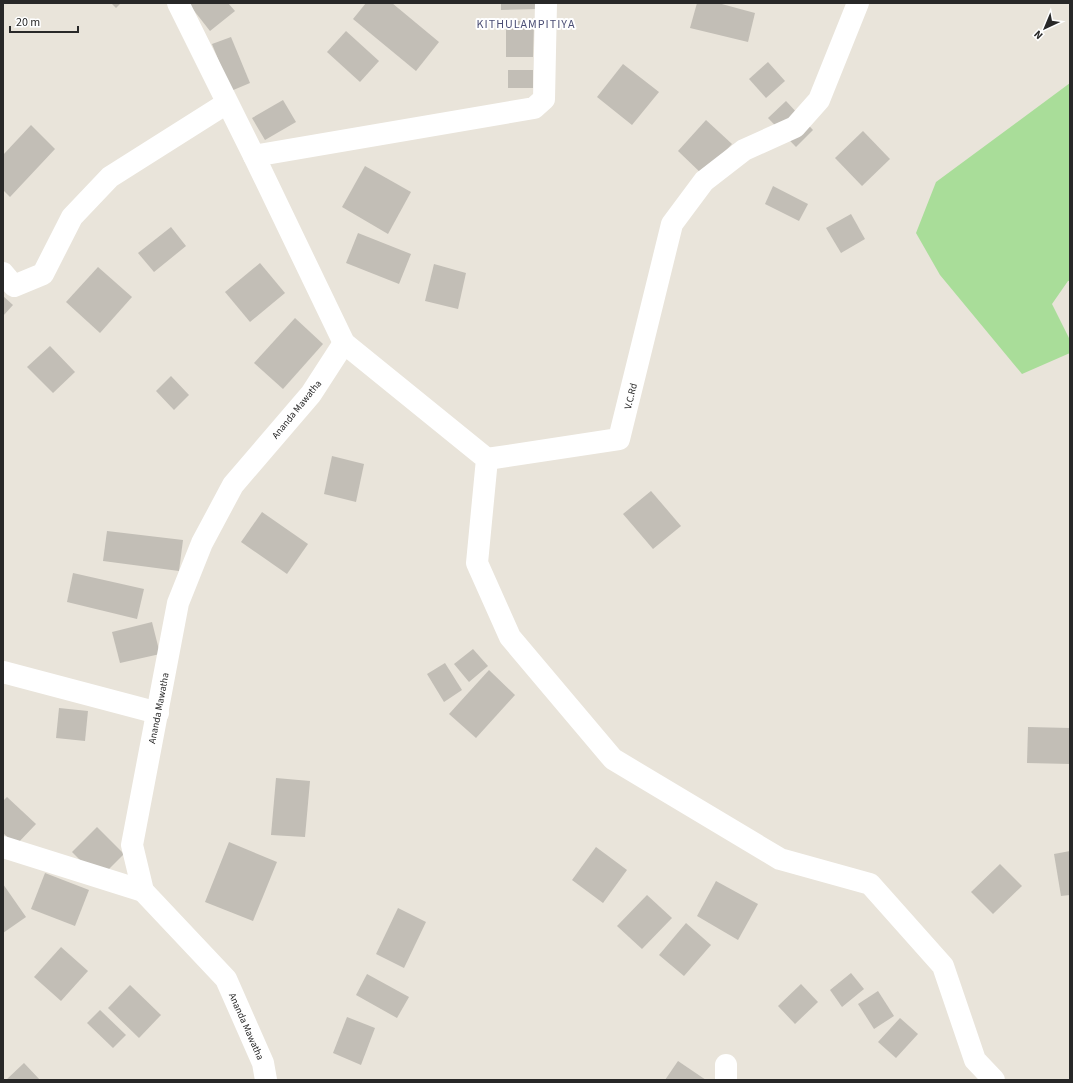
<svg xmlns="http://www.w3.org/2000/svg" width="1073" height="1083" viewBox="0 0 1073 1083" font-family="'Source Sans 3',sans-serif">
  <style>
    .green { fill: #a9dd99 }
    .building { fill: #c2beb6 }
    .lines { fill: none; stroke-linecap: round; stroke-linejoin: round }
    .minor { stroke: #fff; stroke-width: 22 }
    .labels { text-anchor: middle; stroke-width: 4; stroke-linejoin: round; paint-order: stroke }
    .street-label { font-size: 10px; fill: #282828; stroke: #fff }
    .quarter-label { font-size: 12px; letter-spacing: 1px; fill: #4b4e75; stroke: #fff }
  </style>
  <rect width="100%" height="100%" fill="#e9e4da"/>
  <polygon class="green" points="1070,83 1070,281 1068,281 1052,304 1070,340 1070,353 1022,374 940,275 916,233 936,182"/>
  <g class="building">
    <polygon points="111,3 121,3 116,8"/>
    <polygon points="188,3 228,3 235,11 210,31"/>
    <polygon points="366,3 392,3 439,42 416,71 353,19"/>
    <polygon points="501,3 538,3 538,9 501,10"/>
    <polygon points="697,3 718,3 755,13 748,42 690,28"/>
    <polygon points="506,21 534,21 533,57 506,57"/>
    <polygon points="346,31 379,61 360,82 327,52"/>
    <polygon points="231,37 250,83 231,91 212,44"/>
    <polygon points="768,62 785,81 766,98 749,79"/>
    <polygon points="623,64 659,92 632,125 597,97"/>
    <rect x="508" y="70" width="25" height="18"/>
    <polygon points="283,100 296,122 265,140 252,118"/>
    <polygon points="786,101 813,130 796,147 768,118"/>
    <polygon points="706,120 732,144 703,175 678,151"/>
    <polygon points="31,125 55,149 10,197 3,190 3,155"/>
    <polygon points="863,131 890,159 862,186 835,158"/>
    <polygon points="365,166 411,192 388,234 342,207"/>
    <polygon points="773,186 808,204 799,221 765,204"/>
    <polygon points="851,214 865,239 841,253 826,228"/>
    <polygon points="171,227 186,246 154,272 138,253"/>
    <polygon points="358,233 411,254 399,284 346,263"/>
    <polygon points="260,263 285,293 250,322 225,292"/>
    <polygon points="434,264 466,273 458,309 425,301"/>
    <polygon points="98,267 132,297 100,333 66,302"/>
    <polygon points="3,296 13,305 3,316"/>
    <polygon points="295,318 323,344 283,389 254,363"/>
    <polygon points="50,346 75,372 53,393 27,367"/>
    <polygon points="171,376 189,395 174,410 156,391"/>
    <polygon points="332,456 364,464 356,502 324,494"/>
    <polygon points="651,491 681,526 653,549 623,514"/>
    <polygon points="262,512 308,544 287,574 241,542"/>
    <polygon points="107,531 183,540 179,571 103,561"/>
    <polygon points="73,573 144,589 137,619 67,602"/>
    <polygon points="152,622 160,654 120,663 112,632"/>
    <polygon points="473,649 488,666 469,682 454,664"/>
    <polygon points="445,663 462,690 444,702 427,674"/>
    <polygon points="489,670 515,695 476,738 449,714"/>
    <polygon points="59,708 88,711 85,741 56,738"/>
    <polygon points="1028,727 1070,728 1070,764 1027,763"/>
    <polygon points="276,778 310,781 305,837 271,835"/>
    <polygon points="7,797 36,824 16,845 3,833 3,801"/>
    <polygon points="97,827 124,854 99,879 72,852"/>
    <polygon points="229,842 277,862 253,921 205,902"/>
    <polygon points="596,847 627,870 603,903 572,880"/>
    <polygon points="1070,851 1070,895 1061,896 1054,854"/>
    <polygon points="1000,864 1022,886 993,914 971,892"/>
    <polygon points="45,873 89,890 75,926 31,909"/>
    <polygon points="716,881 758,904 738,940 697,916"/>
    <polygon points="3,884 26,917 3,933"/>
    <polygon points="647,895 672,918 642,949 617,926"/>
    <polygon points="398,908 426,922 404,968 376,954"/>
    <polygon points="686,923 711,945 684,976 659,955"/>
    <polygon points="61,947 88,971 61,1001 34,977"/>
    <polygon points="851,973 864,989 842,1007 830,990"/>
    <polygon points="367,974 409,997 397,1018 356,995"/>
    <polygon points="801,984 818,1002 795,1024 778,1006"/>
    <polygon points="130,985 161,1015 139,1038 108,1008"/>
    <polygon points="878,991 894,1016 874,1029 858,1004"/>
    <polygon points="100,1010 126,1035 113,1048 87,1023"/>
    <polygon points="347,1017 375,1028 361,1065 333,1053"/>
    <polygon points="900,1018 918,1034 896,1058 878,1042"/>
    <polygon points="678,1061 706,1080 665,1080"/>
    <polygon points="24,1063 40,1080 6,1080"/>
  </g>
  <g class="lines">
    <g class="minor">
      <polyline points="178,3 254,156 344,343 487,459 477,563 510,637 613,759 780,859 870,884 943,966 975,1060 994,1080"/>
      <polyline points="254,156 534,108 544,99 546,3"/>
      <polyline points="3,273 14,286 43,274 72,217 110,177 227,103"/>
      <polyline points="487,459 619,439 672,224 704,181 744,150 795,127 819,100 858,3"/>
      <polyline points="3,672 158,713"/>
      <polyline points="3,847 143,891"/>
      <polyline points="266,1080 263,1063 226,979 143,891 132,845 178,603 202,543 233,485 311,394 344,343"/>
      <polyline points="726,1080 726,1065"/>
    </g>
  </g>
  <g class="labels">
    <g class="street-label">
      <text transform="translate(630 396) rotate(-76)" y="4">V.C.Rd</text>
      <text transform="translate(296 409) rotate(-51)" y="4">Ananda Mawatha</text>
      <text transform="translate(158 708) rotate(-79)" y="4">Ananda Mawatha</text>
      <text transform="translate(247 1026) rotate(66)" y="4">Ananda Mawatha</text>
    </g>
    <g class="quarter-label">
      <text x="526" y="28">KITHULAMPITIYA</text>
    </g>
  </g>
  <rect width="1073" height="1083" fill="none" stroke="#282828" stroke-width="8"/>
  <g transform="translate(1045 28) rotate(224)" stroke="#ffffff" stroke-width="3" paint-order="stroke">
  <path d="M0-3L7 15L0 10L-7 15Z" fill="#282828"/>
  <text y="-6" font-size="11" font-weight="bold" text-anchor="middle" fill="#282828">N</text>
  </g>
  <path d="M10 26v6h68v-6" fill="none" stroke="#282828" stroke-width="2"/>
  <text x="16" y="26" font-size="12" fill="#282828" stroke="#ffffff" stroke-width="3" paint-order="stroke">20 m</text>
</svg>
